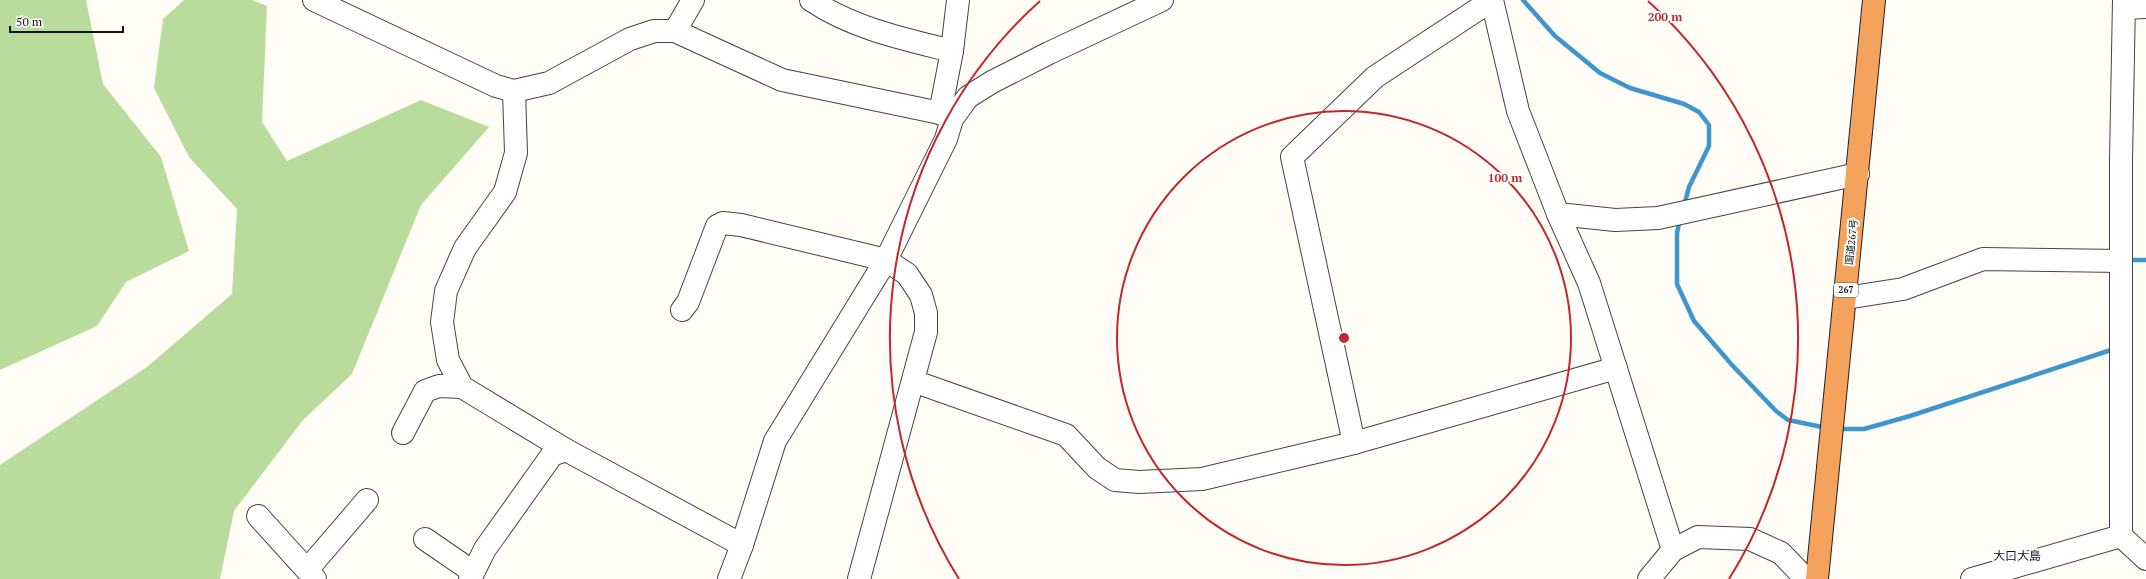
<svg xmlns="http://www.w3.org/2000/svg" width="2146" height="579" viewBox="0 0 2146 579" font-family="'PT Serif','Noto Sans JP',serif">
  <style>
    .forest { fill: #b9dc9c }
    .lines { fill: none; stroke-linecap: round; stroke-linejoin: round }
    .stream { stroke: #3f96cf; stroke-width: 4.5 }
    .minor-casing { stroke: #444; stroke-width: 24 }
    .highway-casing { stroke: #222; stroke-width: 24 }
    .minor { stroke: #fff; stroke-width: 22 }
    .highway { stroke: #f5a25d; stroke-width: 22 }
    .ring { fill: none; stroke: #c4262e; stroke-width: 2 }
    .labels { text-anchor: middle; stroke-width: 4; stroke-linejoin: round; paint-order: stroke }
    .shield { fill: #fff; stroke: #585858; stroke-width: 1 }
    .shield-label { font-size: 9px; font-weight: bold; fill: #111 }
    .street-label { font-size: 10px; fill: #111; stroke: #fff }
    .quarter-label { font-size: 12px; fill: #111; stroke: #fff }
    .centre { fill: #c4262e; stroke: #fff; stroke-width: 2 }
    .ring-label { font-size: 12px; text-anchor: middle; font-weight: bold; fill: #c4262e; stroke: #fff; stroke-width: 4; stroke-linejoin: round; paint-order: stroke }
  </style>
  <rect width="100%" height="100%" fill="#fffdf5"/>
  <g class="forest">
    <polygon points="0,0 86,0 103,84 161,157 189,251 126,282 97,326 0,370"/>
    <polygon points="184,0 252,0 267,6 262,122 287,161 421,100 489,127 421,205 352,374 303,420 234,511 220,579 0,579 0,465 147,367 232,294 237,209 189,157 154,88 163,19"/>
  </g>
  <g class="lines">
    <g class="stream">
      <polyline points="1523,0 1555,36 1600,73 1630,88 1684,104 1699,112 1709,125 1709,146 1689,187 1684,206"/>
      <polyline points="1680,219 1677,233 1677,284 1694,321 1732,365 1776,411 1788,420 1827,428"/>
      <polyline points="2128,260 2146,260"/>
      <polyline points="1838,429 1864,429 1910,416 2114,349"/>
    </g>
    <g class="minor-casing">
      <g id="minor">
        <polyline points="314,0 496,86 514,91 549,83 630,39 654,31 675,31 782,80 940,113 952,119"/>
        <path d="M811 0C852 28 904 39 952 51"/>
        <polyline points="1492,0 1375,77 1292,157 1354,443 1616,368"/>
        <polyline points="1492,0 1518,111 1558,214 1589,283 1673,550"/>
        <polyline points="2124,0 2121,160 2121,536 2146,559"/>
        <polyline points="2124,8 2146,7"/>
        <polyline points="675,31 693,0"/>
        <polyline points="514,91 516,153 505,192 465,248 446,291 442,322 448,360 462,387 566,450"/>
        <polyline points="940,113 952,51 958,0"/>
        <polyline points="1558,214 1615,220 1658,218 1858,174"/>
        <polyline points="1846,298 1903,289 1983,259 2121,261"/>
        <polyline points="682,310 688,302 717,226 723,223 741,225 886,260 907,274 921,295 926,313 926,332 859,579"/>
        <polyline points="913,381 1066,435 1097,468 1115,480 1139,482 1202,479 1354,443"/>
        <polyline points="403,433 425,391 439,386 462,387"/>
        <polyline points="258,516 315,579"/>
        <polyline points="425,539 473,572"/>
        <polyline points="307,570 367,500"/>
        <polyline points="470,579 485,549 552,455 566,450 742,545"/>
        <polyline points="729,579 742,545 775,441 886,260 946,139 952,119 968,97 992,82 1049,53 1162,0"/>
        <polyline points="1649,579 1673,550 1698,537 1750,539 1781,553 1806,579"/>
        <polyline points="1972,579 2121,536"/>
      </g>
    </g>
    <g class="highway-casing">
      <polyline id="highway" points="1817,579 1874,0"/>
    </g>
    <use href="#minor" class="minor"/>
    <use href="#highway" class="highway"/>
  </g>
  <g class="ring">
    <circle cx="1344" cy="338" r="227"/>
    <path d="M959 579A454 454 0 0 1 1040 1M1648 1A454 454 0 0 1 1729 579"/>
  </g>
  <g class="labels">
    <rect class="shield" x="1834" y="283" width="24" height="14" rx="3"/>
    <g class="shield-label">
      <text x="1846" y="293">267</text>
    </g>
    <g class="street-label">
      <text transform="translate(1851 242) rotate(-84)" y="4">国道267号</text>
    </g>
    <g class="quarter-label">
      <text x="2017" y="560">大口大島</text>
    </g>
  </g>
  <circle cx="1344" cy="338" r="6" class="centre"/>
  <g class="ring-label">
    <text x="1665" y="21">200 m</text>
    <text x="1505" y="182">100 m</text>
  </g>
  <path d="M10 26v6h113v-6" fill="none" stroke="#111111" stroke-width="2"/>
  <text x="16" y="26" font-size="12" fill="#111111" stroke="#ffffff" stroke-width="3" paint-order="stroke">50 m</text>
</svg>
